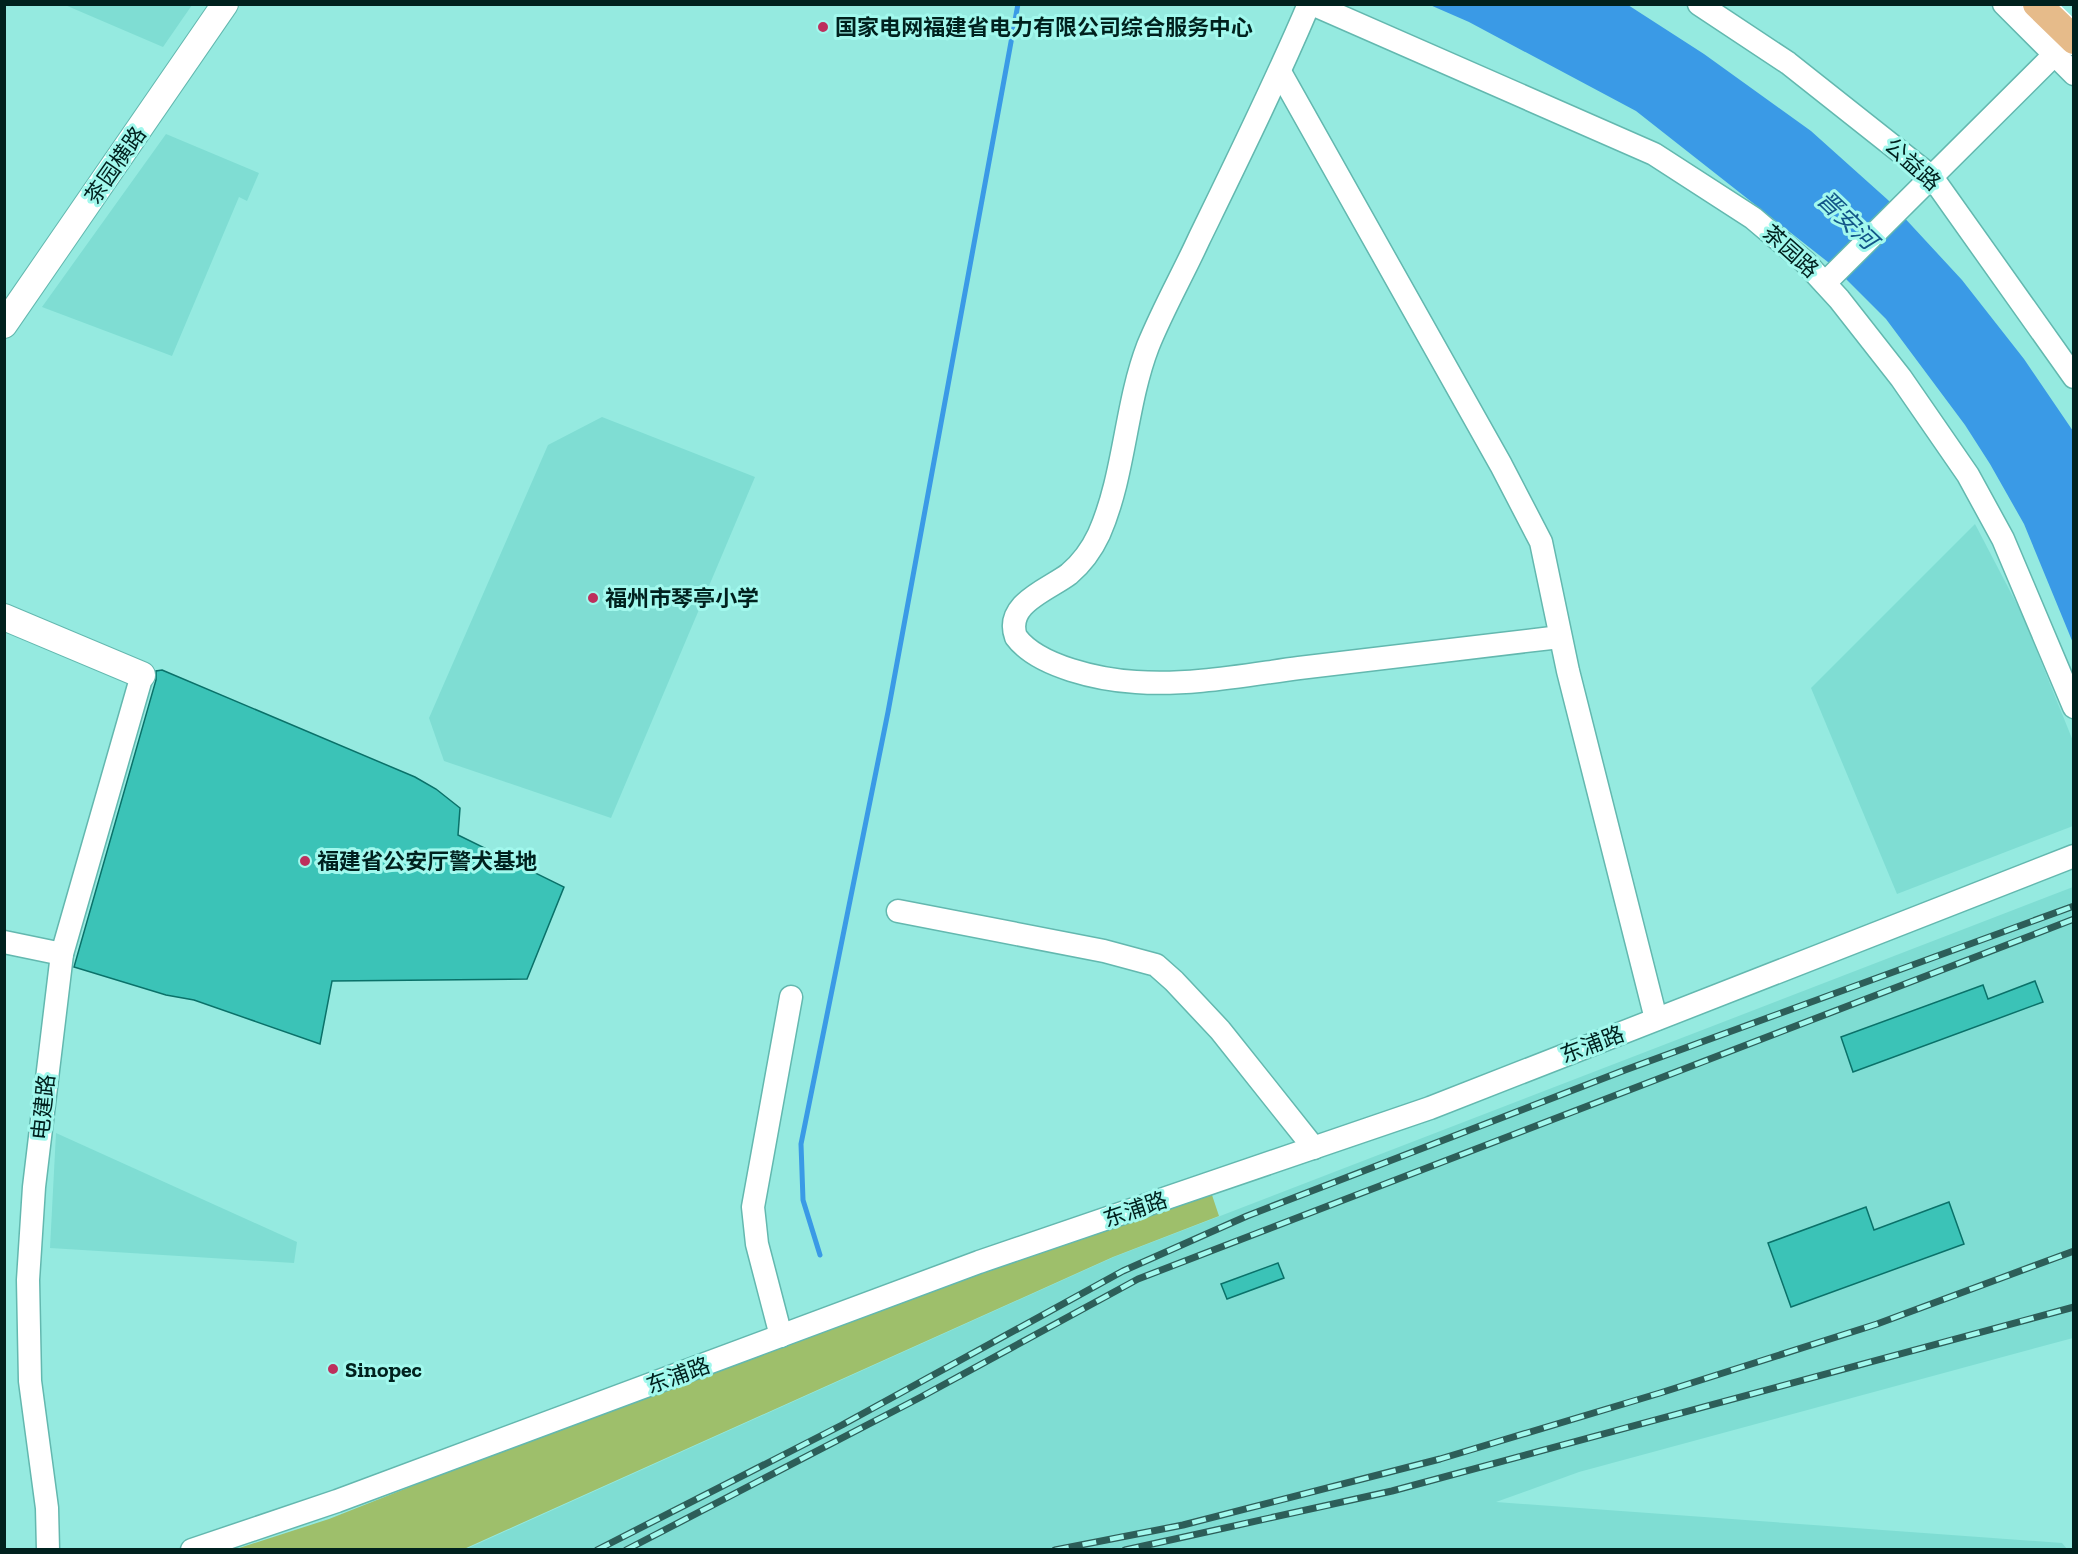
<svg xmlns="http://www.w3.org/2000/svg" width="2078" height="1554" viewBox="0 0 2078 1554" font-family="'Zilla Slab','Noto Sans SC',serif">
  <style>
    .built { fill: #7fddd3 }
    .green { fill: #9ebf6b }
    .water { fill: #3a9ae6 }
    .lines { fill: none; stroke-linecap: round; stroke-linejoin: round }
    .stream { stroke: #3a9ae6; stroke-width: 5 }
    .building { fill: #3bc3b7; stroke: #0a7169; stroke-width: 1.5 }
    .tertiary-casing { stroke: #63b8af; stroke-width: 25 }
    .secondary-casing { stroke: #63b8af; stroke-width: 28 }
    .primary-casing { stroke: #fff; stroke-width: 31 }
    .tertiary { stroke: #fff; stroke-width: 22 }
    .secondary { stroke: #fff; stroke-width: 26 }
    .primary { stroke: #e6bb8a; stroke-width: 28 }
    .rail-casing { stroke: #2d5e59; stroke-width: 7 }
    .rail { stroke: #a2f8ed; stroke-width: 4.5; stroke-dasharray: 14; stroke-linecap: butt }
    .poi-dot { fill: #bd2f5d; stroke: #a2f8ed; stroke-width: 2 }
    .labels { text-anchor: middle; stroke-width: 6; stroke-linejoin: round; paint-order: stroke }
    .poi-label { font-size: 22px; font-weight: bold; fill: #00211e; stroke: #a2f8ed; text-anchor: start }
    .street-label { font-size: 22px; fill: #00211e; stroke: #a2f8ed }
    .water-label { font-size: 24px; font-style: italic; fill: #135789; stroke: #a2f8ed }
  </style>
  <rect width="100%" height="100%" fill="#95eae0"/>
  <g class="built">
    <polygon points="65,5 192,5 163,47"/>
    <polygon points="166,134 259,173 247,201 239,197 172,356 42,307"/>
    <polygon points="602,417 755,477 611,818 444,761 429,718 548,445"/>
    <polygon points="1975,524 2021,612 2073,741 2073,826 1897,894 1811,688"/>
    <polygon points="2073,887 2073,1338 1579,1472 1496,1502 2062,1543 2067,1549 464,1550 1114,1257"/>
    <polygon points="56,1133 297,1242 294,1263 50,1248"/>
  </g>
  <polygon class="green" points="1210,1189 1219,1216 1113,1257 464,1549 233,1550 329,1519 475,1461"/>
  <polygon class="water" points="1430,5 1628,5 1704,54 1811,131 1888,200 1962,280 2024,359 2073,431 2073,643 2024,524 1990,464 1965,425 1886,319 1833,266 1636,111 1469,22"/>
  <g class="lines">
    <polyline class="stream" points="820,1255 803,1200 801,1144 888,712 1018,4"/>
  </g>
  <g class="building">
    <polygon points="162,670 415,777 436,789 460,808 458,835 564,887 527,979 332,981 320,1044 194,1000 166,995 74,967 156,680 156,671"/>
    <polygon points="2035,981 2043,1002 1853,1072 1841,1037 1983,985 1988,999"/>
    <polygon points="1949,1202 1964,1244 1791,1307 1768,1243 1866,1207 1874,1230"/>
    <polygon points="1278,1263 1284,1278 1227,1299 1221,1284"/>
  </g>
  <g class="lines">
    <g class="tertiary-casing">
      <g id="tertiary">
        <path d="M1309 4C1275 84 1237 161 1199 239 1183 274 1163 309 1148 346 1125 406 1125 475 1099 534 1092 549 1082 563 1069 574 1048 590 1004 604 1016 637 1038 667 1101 680 1136 682 1190 686 1246 675 1299 668 1386 658 1473 647 1560 637"/>
        <polyline points="1312,4 1654,154 1753,218 1805,262 1839,299 1901,378 1968,475 2003,539 2074,707"/>
        <polyline points="1699,4 1788,63 1932,177 2074,377"/>
        <polyline points="2004,4 2074,74"/>
        <polyline points="1280,72 1501,465 1541,542 1568,671 1656,1019"/>
        <polyline points="1825,283 2054,55"/>
        <polyline points="898,911 1104,951 1156,965 1174,981 1220,1030 1314,1148"/>
        <polyline points="4,942 62,954"/>
        <polyline points="781,1336 757,1244 753,1207 791,997"/>
        <polyline points="48,1550 47,1508 30,1381 28,1280 34,1187 62,954 142,675"/>
        <polyline points="192,1550 337,1501 979,1262 1430,1108 2074,856"/>
      </g>
    </g>
    <g class="secondary-casing">
      <g id="secondary">
        <polyline points="4,325 225,4"/>
        <polyline points="4,617 142,675"/>
      </g>
    </g>
    <g class="primary-casing">
      <polyline id="primary" points="2037,4 2074,40"/>
    </g>
    <use href="#tertiary" class="tertiary"/>
    <use href="#secondary" class="secondary"/>
    <use href="#primary" class="primary"/>
    <g class="rail-casing">
      <g id="rail">
        <polyline points="597,1550 842,1425 1123,1271 1247,1216 1625,1070 2074,906"/>
        <polyline points="626,1550 921,1397 1138,1279 2074,919"/>
        <polyline points="1055,1550 1183,1525 1440,1459 1660,1393 1877,1324 2074,1251"/>
        <polyline points="1125,1550 1392,1491 2074,1307"/>
      </g>
    </g>
    <use href="#rail" class="rail"/>
  </g>
  <g class="poi-dot">
    <circle cx="823" cy="27" r="6"/>
    <circle cx="593" cy="598" r="6"/>
    <circle cx="305" cy="861" r="6"/>
    <circle cx="333" cy="1369" r="6"/>
  </g>
  <g class="labels">
    <g class="poi-label">
      <text x="835" y="35">国家电网福建省电力有限公司综合服务中心</text>
      <text x="605" y="606">福州市琴亭小学</text>
      <text x="317" y="869">福建省公安厅警犬基地</text>
      <text x="345" y="1377">Sinopec</text>
    </g>
    <g class="street-label">
      <text transform="translate(1913 164) rotate(42)" y="8">公益路</text>
      <text transform="translate(115 165) rotate(-55)" y="8">茶园横路</text>
      <text transform="translate(1791 251) rotate(42)" y="8">茶园路</text>
      <text transform="translate(1592 1044) rotate(-21)" y="8">东浦路</text>
      <text transform="translate(43 1107) rotate(-84)" y="8">电建路</text>
      <text transform="translate(1135 1209) rotate(-19)" y="8">东浦路</text>
      <text transform="translate(678 1375) rotate(-20)" y="8">东浦路</text>
    </g>
    <g class="water-label">
      <text transform="translate(1847 220) rotate(44)" y="8">晋安河</text>
    </g>
  </g>
  <rect width="2078" height="1554" fill="none" stroke="#00211e" stroke-width="12"/>
</svg>
